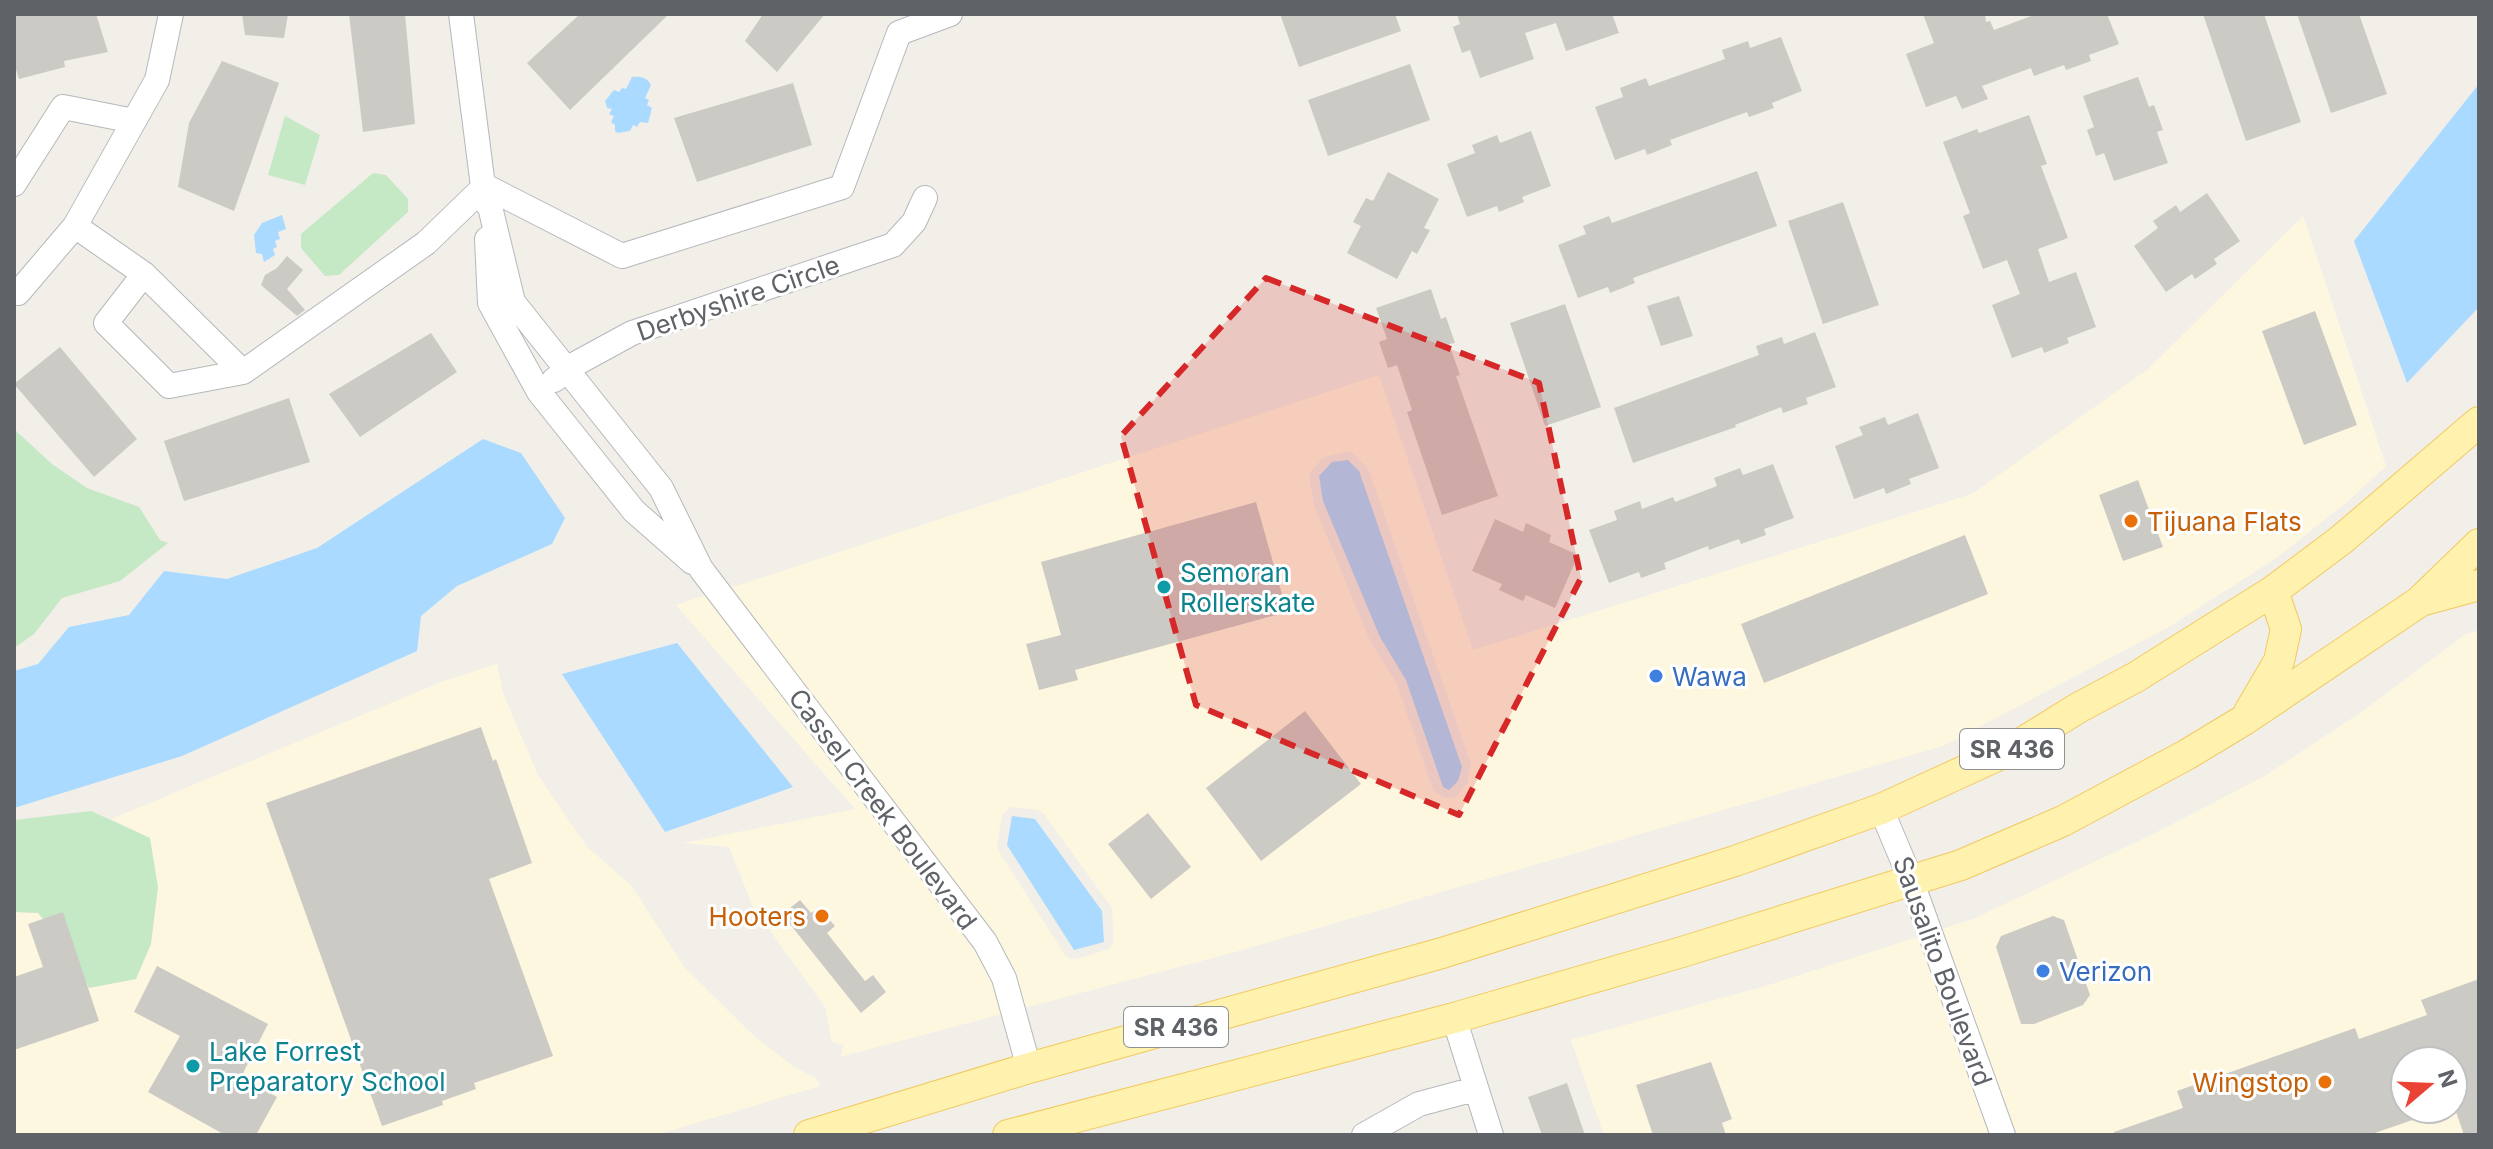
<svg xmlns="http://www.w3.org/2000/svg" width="2493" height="1149" viewBox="0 0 2493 1149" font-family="Inter,sans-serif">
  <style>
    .commercial { fill: #fef7e0; fill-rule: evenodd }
    .green { fill: #c5e8c5 }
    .water { fill: #aadaff }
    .building { fill: #cccac5 }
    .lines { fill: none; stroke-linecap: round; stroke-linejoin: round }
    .minor-casing { stroke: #b5b8bc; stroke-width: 26 }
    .major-casing { stroke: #f2c960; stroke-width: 32 }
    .minor { stroke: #fff; stroke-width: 24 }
    .major { stroke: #fff2af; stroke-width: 30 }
    .marked { fill: #d62828; fill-opacity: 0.2; stroke: #d62828; stroke-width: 6; stroke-dasharray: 16 10; stroke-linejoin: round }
    .food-dot { fill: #e8710a; stroke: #fff; stroke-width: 3 }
    .culture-dot { fill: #0f9aa8; stroke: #fff; stroke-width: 3 }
    .shop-dot { fill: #3f7fe0; stroke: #fff; stroke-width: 3 }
    .labels { text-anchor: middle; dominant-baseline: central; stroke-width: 6; stroke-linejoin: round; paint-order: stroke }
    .shield { fill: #fff; stroke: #8f9295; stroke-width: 2 }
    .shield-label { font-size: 24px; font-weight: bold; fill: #5f6368 }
    .street-label { font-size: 26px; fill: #5f6368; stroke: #fff }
    .food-label { font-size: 26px; fill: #c56008; stroke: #fff; text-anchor: end }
    .culture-label { font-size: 26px; fill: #0d838f; stroke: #fff; text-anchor: start }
    .shop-label { font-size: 26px; fill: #366cbe; stroke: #fff; text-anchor: start }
  </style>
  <rect width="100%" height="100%" fill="#f1efe8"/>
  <path class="commercial" d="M2303 216 2386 466 2347 502 2278 557 2167 628 1943 746 1239 951 1024 1008 730 588 1379 375 1473 650 1972 494 2147 370ZM1350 451 1368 468 1471 764 1467 784 1454 798H1444L1433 790 1397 684 1370 641 1314 505 1309 475 1312 470 1324 457ZM1011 807 1038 810 1044 814 1112 908 1114 941 1109 949 1076 959H1070L1065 955 998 850 997 844 1002 815Z
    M706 595 975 948 993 982 1002 1014 840 1057 844 1045 832 1042 825 1007 753 907 729 847 683 843 855 809 676 605Z
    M2479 630V1135H1604L1571 1040 1769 985 1973 919 2151 835 2263 777 2363 711 2466 634ZM2405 1061H2453V1109H2405Z
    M497 664 503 693 538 775 587 847 631 885 685 968 753 1035 793 1066 817 1079 820 1086 656 1135H14V912L38 913 69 950 150 838 111 819 444 681Z"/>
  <path class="green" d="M285 116 320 135 305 185 268 175Z
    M373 173 386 175 408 199V212L339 275 325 276 301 248V234Z
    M14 429 52 464 87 488 139 507 160 540 168 543 120 581 62 598 34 634 14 648Z
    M91 811 150 838 158 887 151 944 136 979 89 988 69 950 38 913 14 912V820Z"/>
  <path class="water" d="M632 77C640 76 647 77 651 85L645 98 649 100 647 105 652 108 648 123 640 122 637 127 633 125 630 131 618 133 615 131V125L611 122 614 116 609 114 612 109 607 108 605 101 614 90 619 92 622 88 626 89Z
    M2479 84V307L2407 383 2354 241Z
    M282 215 286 229 278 232 280 239 275 241 277 247 273 249 275 255 264 262 262 254 256 253 254 235 262 223Z
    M483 439 521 453 565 518 552 544 457 586 421 616 417 651 182 756 14 808V671L38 664 69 627 129 615 164 571 227 579 317 548Z
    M1348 460 1359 471 1462 767 1458 781 1449 790 1443 787 1406 680 1380 637 1323 501 1319 476 1332 462Z
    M677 643 793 787 665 832 562 674Z
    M1012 816 1035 819 1102 911 1104 942 1074 950 1007 845Z"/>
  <path class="building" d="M14 14H96L108 52 64 61 65 67 19 79 14 63Z
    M242 14H288L284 38 245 35Z
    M349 14H405L415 124 363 132Z
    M580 14H669L570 110 527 63Z
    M763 14H825L777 72 745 41Z
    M1280 14H1395L1401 31 1299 67Z
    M1457 14H1612L1619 33 1566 51 1556 23 1525 33 1534 59 1480 78 1470 50 1462 53 1453 27 1460 24Z
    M1923 14H1985L1986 22 1990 21 1994 30 2037 14H2107L2119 44 2089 55 2091 61 2066 70 2064 65 2034 76 2031 68 1982 86 1988 99 1962 109 1956 96 1926 107 1906 54 1934 43Z
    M2203 14H2264L2301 122 2246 141Z
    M2297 14H2359L2387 94 2331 113Z
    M1781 37 1802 91 1772 103 1774 108 1749 117 1747 112 1670 140 1672 145 1647 155 1645 149 1615 160 1595 107 1623 97 1620 88 1646 78 1649 86 1725 59 1722 50 1748 41 1750 48Z
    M222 61 279 83 234 211 178 187 189 123Z
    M1410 64 1430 120 1328 156 1308 100Z
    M2138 77 2149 107 2154 105 2163 130 2157 132 2168 163 2114 181 2104 153 2096 156 2087 130 2094 127 2083 96Z
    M793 83 812 145 697 182 674 118Z
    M2029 115 2047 164 2041 166 2068 238 2038 249 2049 282 2076 272 2096 327 2067 338 2069 343 2044 353 2042 347 2012 358 1992 305 2020 294 2007 260 1983 269 1963 216 1970 213 1943 142 1977 129 1979 133Z
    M1531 131 1551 186 1522 197 1524 202 1499 212 1497 206 1467 217 1447 164 1475 153 1472 145 1497 135 1500 143Z
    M1757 171 1777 226 1633 278 1635 283 1610 293 1608 287 1578 298 1558 245 1586 234 1583 226 1609 216 1612 223Z
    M1388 172 1439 199 1424 228 1430 230 1417 254 1412 251 1397 279 1347 253 1361 226 1353 222 1366 198 1373 201Z
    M2207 193 2240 241 2214 259 2217 264 2195 279 2192 274 2166 292 2134 246 2158 228 2153 221 2176 205 2180 212Z
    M1843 202 1879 305 1823 324 1788 221Z
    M287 256 303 270 287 289 305 310 297 316 261 285 265 275 277 268Z
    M1431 289 1441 319 1446 317 1455 343 1449 344 1460 375 1456 376 1498 496 1442 515 1407 412 1412 410 1397 365 1388 368 1379 342 1387 339 1376 308Z
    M1679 296 1693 336 1661 346 1647 306Z
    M1565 304 1601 407 1545 426 1510 323Z
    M2315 311 2357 425 2304 445 2262 331Z
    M1815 332 1836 387 1806 398 1808 404 1783 413 1781 407 1735 425 1736 427 1633 463 1614 408 1759 355 1756 346 1782 337 1784 344Z
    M431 333 457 372 360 437 329 394Z
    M60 347 137 439 94 477 14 384Z
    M289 398 310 462 184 501 164 441Z
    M1918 413 1939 468 1909 479 1911 484 1886 494 1884 488 1854 499 1835 446 1863 435 1859 427 1885 417 1888 425Z
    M1773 464 1794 518 1764 529 1766 535 1741 544 1739 539 1709 550 1708 546 1664 563 1666 569 1641 578 1639 572 1609 583 1589 530 1617 520 1614 511 1640 501 1642 509 1673 497 1675 502 1717 486 1714 478 1740 468 1743 475Z
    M2138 480 2163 547 2123 561 2099 495Z
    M1256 502 1287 612 1075 670 1078 680 1039 690 1026 644 1061 635 1041 562Z
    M1495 519 1523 532 1526 523 1551 535 1549 542 1578 555 1555 608 1526 595 1523 601 1499 590 1502 584 1472 571Z
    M1965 535 1988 594 1764 683 1741 624Z
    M1305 711 1361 784 1261 861 1206 788Z
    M481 727 493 761 496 759 532 863 489 879 553 1056 474 1083 476 1089 442 1101 443 1105 382 1126 266 803Z
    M1148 813 1191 867 1151 899 1108 844Z
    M800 900 811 913 819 907 835 926 827 933 865 981 873 975 886 992 861 1013 789 923 791 920 785 912Z
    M63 912 99 1021 14 1050V977L43 967 28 924Z
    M2053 916 2064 920 2090 995 2083 1005 2034 1024H2021L1996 947 2001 936Z
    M157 966 268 1024 241 1077 277 1097 256 1135H225L148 1092 180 1036 134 1012Z
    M2479 979V1135H2464L2453 1103V1061H2405V1109H2436V1112L2369 1135H2114V1132L2183 1108 2177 1091 2355 1028 2359 1039 2427 1015 2421 1000Z
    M1711 1062 1732 1119 1722 1123 1726 1135H1653L1636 1085Z
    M1567 1083 1585 1135H1542L1528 1097Z"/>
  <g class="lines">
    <g class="minor-casing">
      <path id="minor" d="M461 14 485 202
        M14 184 63 107 134 121
        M485 186 513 302 661 488 701 569 985 942 1004 978 1029 1068
        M485 186 622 256 842 187 899 33 950 14
        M75 226 144 274 243 372 426 243 485 186
        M487 239 490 303 539 392 634 511 692 562
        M144 274 106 323 169 386 243 372
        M14 293H18L75 226 157 80 171 14
        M554 380 577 363 632 333 893 245 914 222 925 198
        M1881 809 1911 880 2003 1135
        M1454 1018 1491 1135
        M1364 1135 1419 1104 1475 1089"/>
    </g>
    <g class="major-casing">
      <path id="major" d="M2424 600 2479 585
        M2249 712 2279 661 2286 629 2273 591
        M809 1135 1029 1068 1442 953 1735 861 1881 809 2012 749 2078 708 2136 677 2273 591 2341 540 2479 422
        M1008 1135 1454 1018 1682 952 1961 865 2063 821 2186 755 2244 720 2419 602 2479 544"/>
    </g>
    <use href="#minor" class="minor"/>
    <use href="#major" class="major"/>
  </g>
  <path class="marked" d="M1266 278 1539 383 1581 578 1459 815 1196 705 1121 436Z"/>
  <g class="food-dot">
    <circle cx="2131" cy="521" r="8"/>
    <circle cx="822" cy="916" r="8"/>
    <circle cx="2325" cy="1082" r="8"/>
  </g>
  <g class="culture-dot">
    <circle cx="1164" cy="587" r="8"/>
    <circle cx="193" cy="1066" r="8"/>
  </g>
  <g class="shop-dot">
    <circle cx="1656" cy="676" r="8"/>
    <circle cx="2043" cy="971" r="8"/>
  </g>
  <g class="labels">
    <g class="shield">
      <rect x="1960" y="729" width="104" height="40" rx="6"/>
      <rect x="1124" y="1007" width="104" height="40" rx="6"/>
    </g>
    <g class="shield-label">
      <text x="2012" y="749">SR 436</text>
      <text x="1176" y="1027">SR 436</text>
    </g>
    <g class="street-label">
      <text transform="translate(738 298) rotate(-19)">Derbyshire Circle</text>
      <text transform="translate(883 809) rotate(53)">Cassel Creek Boulevard</text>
      <text transform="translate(1943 971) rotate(70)">Sausalito Boulevard</text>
    </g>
    <g class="food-label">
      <text x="2147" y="521" text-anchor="start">Tijuana Flats</text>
      <text x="806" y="916">Hooters</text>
      <text x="2309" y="1082">Wingstop</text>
    </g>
    <g class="culture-label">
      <text x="1180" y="572">Semoran<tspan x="1180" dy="30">Rollerskate</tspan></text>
      <text x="209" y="1051">Lake Forrest<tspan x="209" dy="30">Preparatory School</tspan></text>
    </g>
    <g class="shop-label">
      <text x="1672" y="676">Wawa</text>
      <text x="2059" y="971">Verizon</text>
    </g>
  </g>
  <rect width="2493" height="1149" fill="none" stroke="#5f6368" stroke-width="32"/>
  <g transform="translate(2429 1085) rotate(71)"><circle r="38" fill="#ffffff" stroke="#bfc1c3" stroke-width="2"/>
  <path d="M0-6L14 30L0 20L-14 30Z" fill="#ea4335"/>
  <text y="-12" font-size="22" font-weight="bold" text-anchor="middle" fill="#5f6368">N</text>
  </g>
</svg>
